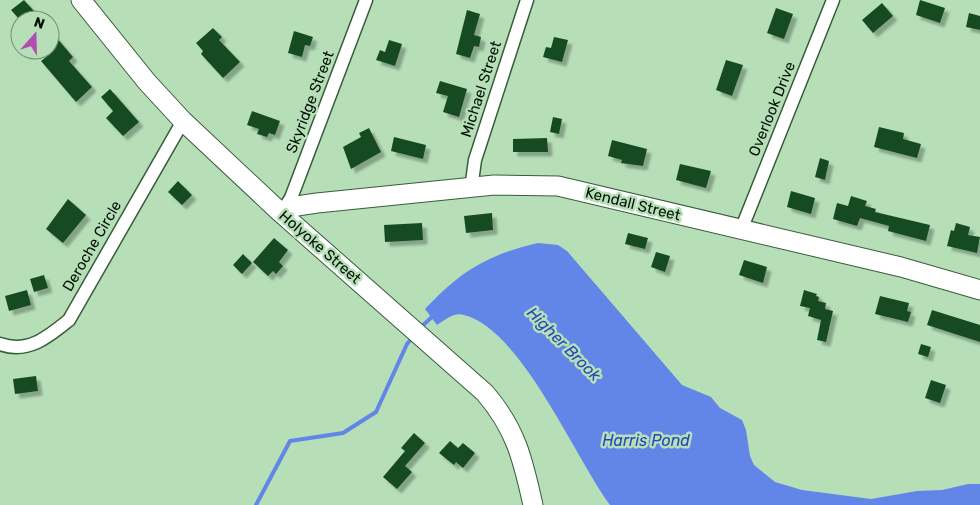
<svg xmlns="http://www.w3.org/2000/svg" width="980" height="505" viewBox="0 0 980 505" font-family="Rubik,sans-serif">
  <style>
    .water { fill: #6186e8 }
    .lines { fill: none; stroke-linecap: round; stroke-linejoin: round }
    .stream { stroke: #6186e8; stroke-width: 4 }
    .building { fill: #174c20; filter: url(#shadow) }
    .street-casing { stroke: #385c3b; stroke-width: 15 }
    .secondary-casing { stroke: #385c3b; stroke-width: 21 }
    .street { stroke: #fff; stroke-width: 12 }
    .secondary { stroke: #fff; stroke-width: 19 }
    .labels { text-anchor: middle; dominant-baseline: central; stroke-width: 5; stroke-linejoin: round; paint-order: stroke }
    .street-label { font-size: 15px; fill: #041105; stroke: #b6dfb8 }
    .water-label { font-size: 16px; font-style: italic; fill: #2647b8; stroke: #b6dfb8 }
  </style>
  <defs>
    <filter id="shadow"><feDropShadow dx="4.5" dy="4.5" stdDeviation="1" flood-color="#0004"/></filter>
  </defs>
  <rect width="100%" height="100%" fill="#b6dfb8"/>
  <path class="water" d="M538 243 558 245 567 251 682 385 711 397 720 408 742 420 746 430 750 456 754 465 775 482 802 490 871 499 917 491 942 490 968 484H980V505H610C575 458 521 329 464 315 454 312 445 320 437 325L425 309C461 271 487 255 538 243Z"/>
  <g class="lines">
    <path class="stream" d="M420 328 433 316
      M256 505 290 441 343 433 376 412 407 344 413 337"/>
  </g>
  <path class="building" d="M24 0 42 20H20L11 10Z
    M920 0 945 8 940 23 916 15Z
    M882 3 893 16 873 33 862 20Z
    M776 8 793 14 784 39 767 33Z
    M467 10 480 14 474 35 481 37 479 47 474 46 470 58 456 54Z
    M969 13 980 16V30L966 27Z
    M213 28 222 37 219 40 240 62 223 78 201 54 203 51 196 43Z
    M50 30 73 57 69 61 92 87 76 102 41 61 50 54Z
    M294 31 313 37 310 46 305 45 302 57 288 53Z
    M554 37 568 40 562 62 543 57 546 47 551 48Z
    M389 40 402 44 395 66 376 60 380 50 385 52Z
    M726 60 743 65 732 96 716 90Z
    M440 81 467 89 459 117 443 112 448 96 436 93Z
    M110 89 139 122 123 136 106 118 113 111 101 97Z
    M252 111 280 121 275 135 269 133 267 137 257 134 259 129 247 125Z
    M553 117 562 119 559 134 550 132Z
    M879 127 904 133 903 139 921 144 917 158 874 147Z
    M369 128 381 152 351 169 343 147 361 137 359 133Z
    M394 137 426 145 423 159 391 151Z
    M547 138 548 152H513V139Z
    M612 140 647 149 643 166 621 163 622 160 608 156Z
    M820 158 829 161 825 180 815 177Z
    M680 164 711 171 706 188 676 180Z
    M178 181 192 195 182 205 168 192Z
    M791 191 815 198 811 214 787 207Z
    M851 196 867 201 865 206 876 209 875 212 930 225 926 241 888 231 889 226 860 218 857 226 833 219 837 203 848 206Z
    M68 199 86 215 63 243 46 229Z
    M492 213 493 230 466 233 464 216Z
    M422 223 423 240 385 242 384 225Z
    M956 223 970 227 968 235 980 237 977 253 947 246 951 230 954 231Z
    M628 233 648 238 645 249 625 244Z
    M274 238 288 250 279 262 283 266 276 274 273 271 268 276 253 262Z
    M656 252 670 256 665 272 651 267Z
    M243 254 252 263 242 274 233 265Z
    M744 260 767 267 763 283 739 275Z
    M44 275 48 288 34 292 30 279Z
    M27 290 31 305 9 311 5 296Z
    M804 290 817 294 816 296 819 297 818 301 826 303 825 309 833 311 826 342 817 340 821 320 808 316 810 308 800 306Z
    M880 296 909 303 907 311 911 312 908 322 875 314Z
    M932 310 980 325V342L927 325Z
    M921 344 931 347 928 357 918 354Z
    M36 376 38 391 15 394 13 379Z
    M931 380 946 385 940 403 925 398Z
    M414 433 425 443 405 466 412 472 397 489 383 477 405 451 401 448Z
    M450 441 458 448 463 443 475 453 463 468 456 462 454 465 439 453Z"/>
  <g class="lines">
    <g class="street-casing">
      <path id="street" d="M471 189 475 160 527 0
        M281 213 291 198 366 0
        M741 230 833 0
        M0 344C28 354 48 337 69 320L183 121"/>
    </g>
    <g class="secondary-casing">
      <path id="secondary" d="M81 0 147 82 183 121 281 213 485 393C516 429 523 460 533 505
        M281 213 297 206 317 203 494 185 558 186 901 267 980 290"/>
    </g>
    <use href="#street" class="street"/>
    <use href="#secondary" class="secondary"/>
  </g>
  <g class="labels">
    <g class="street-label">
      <text transform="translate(481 89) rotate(-72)">Michael Street</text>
      <text transform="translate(310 102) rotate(-69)">Skyridge Street</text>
      <text transform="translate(772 109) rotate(-68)">Overlook Drive</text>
      <text transform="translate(633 204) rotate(14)">Kendall Street</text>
      <text transform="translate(92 246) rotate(-60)">Deroche Circle</text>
      <text transform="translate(320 247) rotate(41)">Holyoke Street</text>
    </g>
    <g class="water-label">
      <text transform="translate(564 344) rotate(45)">Higher Brook</text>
      <text x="646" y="440">Harris Pond</text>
    </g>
  </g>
  <g transform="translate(35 35) rotate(20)"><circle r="24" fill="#b6dfb8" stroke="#6f8d70"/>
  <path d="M0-4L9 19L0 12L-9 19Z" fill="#b14db4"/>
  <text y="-8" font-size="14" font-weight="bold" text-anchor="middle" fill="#041105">N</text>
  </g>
</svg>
